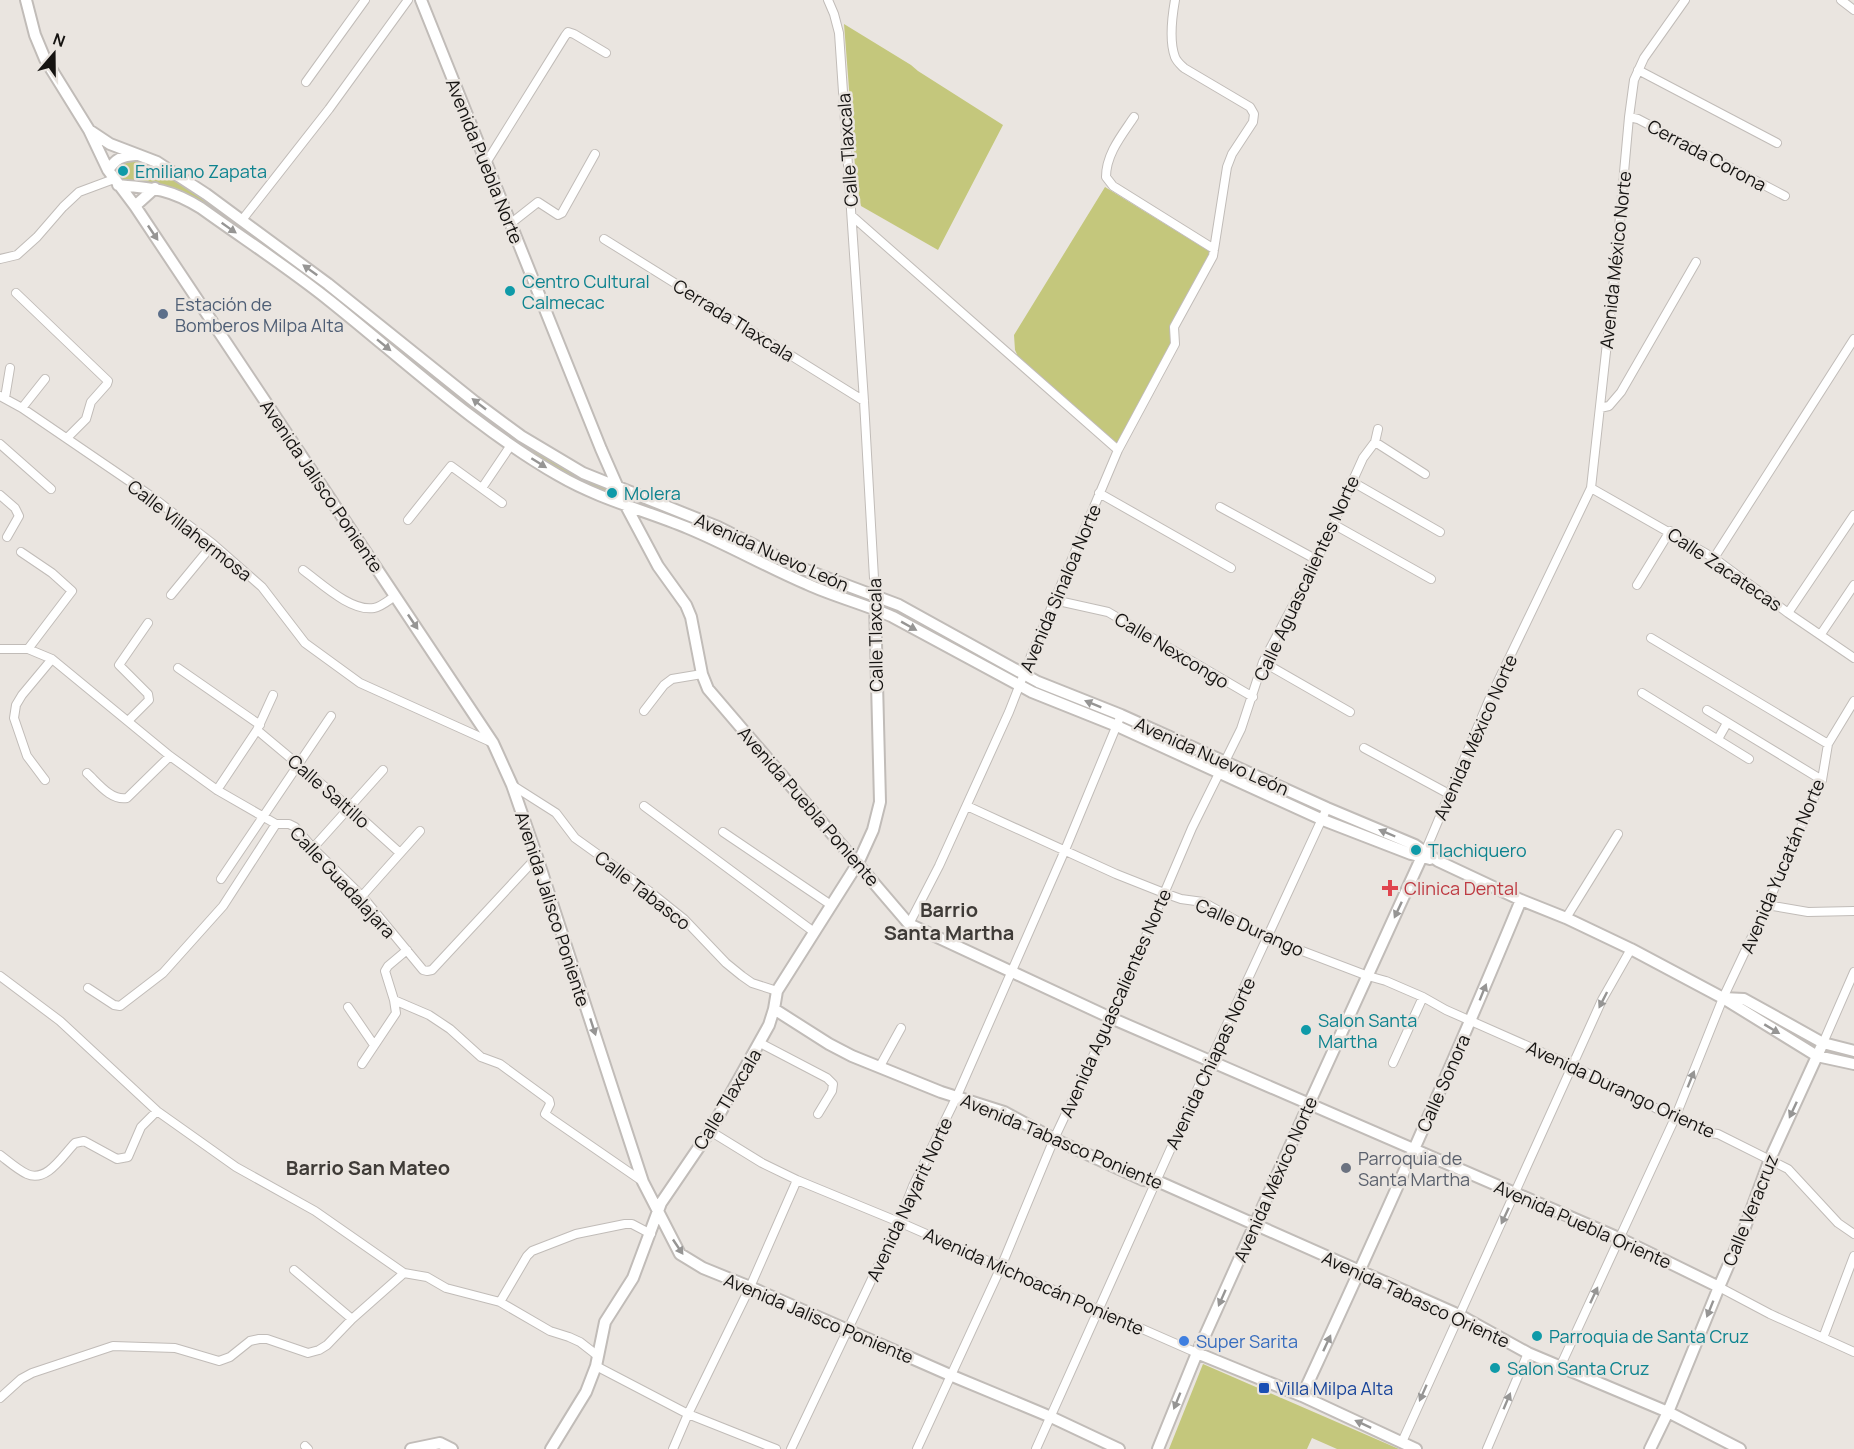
<svg xmlns="http://www.w3.org/2000/svg" width="1854" height="1449" viewBox="0 0 1854 1449" font-family="Manrope,sans-serif">
  <style>
    .green { fill: #c4c77c }
    .lines { fill: none; stroke-linecap: round; stroke-linejoin: round }
    .street-casing { stroke: #c1bcb8; stroke-width: 10 }
    .secondary-casing { stroke: #c1bcb8; stroke-width: 14 }
    .street { stroke: #fff; stroke-width: 8 }
    .secondary { stroke: #fff; stroke-width: 10 }
    .oneway { fill: #969594 }
    .culture-dot { fill: #0f9aa8; stroke: #eae5e0; stroke-width: 2 }
    .service-dot { fill: #5c6f8a; stroke: #eae5e0; stroke-width: 2 }
    .health-dot { fill: #e0444e; stroke: #eae5e0; stroke-width: 2 }
    .worship-dot { fill: #6b7280; stroke: #eae5e0; stroke-width: 2 }
    .shop-dot { fill: #3f7fe0; stroke: #eae5e0; stroke-width: 2 }
    .transit-dot { fill: #1a4fb4; stroke: #eae5e0; stroke-width: 2 }
    .labels { text-anchor: middle; dominant-baseline: central; stroke-width: 5; stroke-linejoin: round; paint-order: stroke }
    .street-label { font-size: 18px; fill: #151311; stroke: #eae5e0 }
    .culture-label { font-size: 18px; fill: #0d838f; stroke: #eae5e0; text-anchor: start }
    .service-label { font-size: 18px; fill: #4e5e75; stroke: #eae5e0; text-anchor: start }
    .health-label { font-size: 18px; fill: #be3a42; stroke: #eae5e0; text-anchor: start }
    .worship-label { font-size: 18px; fill: #5b616d; stroke: #eae5e0; text-anchor: start }
    .shop-label { font-size: 18px; fill: #366cbe; stroke: #eae5e0; text-anchor: start }
    .transit-label { font-size: 18px; fill: #164399; stroke: #eae5e0; text-anchor: start }
    .neighbourhood-label { font-size: 20px; font-weight: bold; fill: #3f3b37; stroke: #eae5e0 }
  </style>
  <rect width="100%" height="100%" fill="#eae5e0"/>
  <path class="green" d="M844 24 911 65 918 71 1003 125 938 250 861 206 856 179Z
    M129 161C147 161 160 171 174 181L179 180 389 334 514 433 618 488 623 501 539 462 173 188 151 183 123 184 113 170 121 162Z
    M1105 187 1212 253 1172 326V345L1117 443 1100 432 1020 361 1015 350 1014 335Z
    M624 494 665 509 873 598 872 605 813 584 627 502Z
    M877 600 896 607 1020 676 1017 682 877 607Z
    M1203 1364 1399 1449H1337L1312 1438 1307 1449H1169Z"/>
  <g class="lines">
    <g class="street-casing">
      <path id="street" d="M828 0 834 14 839 33 864 401 875 596
        M1841 0 1854 10
        M1638 70 1777 143
        M306 82 365 0
        M1134 117C1122 135 1106 154 1106 177L1113 186 1214 249
        M1629 117 1638 119 1785 196
        M486 163 565 36 568 32 574 34 606 53
        M852 216 1118 450
        M242 220 329 109 408 0
        M510 224 538 202 558 215 562 213 595 154
        M604 239 864 401
        M0 259 17 255 37 237 63 207 79 192 114 179
        M16 293 108 381 107 384 91 402 86 419 67 438
        M0 396 22 408 151 496 213 544 262 587 305 643 360 683 491 742
        M5 398 10 368
        M22 408 45 379
        M1600 408 1609 406 1621 392 1696 262
        M1375 442 1425 474
        M0 444 51 489
        M1351 481 1440 532
        M482 488 511 445
        M1591 488 1714 558 1788 613 1854 658
        M1099 493 1231 568
        M0 495 15 508 19 516 7 537
        M1220 507 1317 560
        M408 520 451 466 502 503
        M1333 524 1431 579
        M21 552 52 573 72 591 28 649
        M1714 558 1854 339
        M303 570C321 583 351 612 374 608 381 607 389 600 395 596
        M1637 585 1670 531
        M171 595 213 544
        M1054 600 1108 612 1253 697
        M1788 613 1854 515
        M1821 634 1854 585
        M1651 638 1828 744
        M0 649H28L52 659 170 756 217 790 276 824H289L295 827 313 848 362 896 423 970 427 971 432 970 537 857
        M1263 662 1350 712
        M178 668 260 725
        M1642 693 1749 759
        M1707 710 1822 780
        M644 711 664 685 672 679 702 674
        M128 721 149 700 148 694 119 665 148 623
        M257 730 349 807 400 853
        M1718 739 1727 723
        M1364 748 1449 794
        M87 773C98 783 111 801 127 798L170 756
        M45 780 27 756 14 718 16 705 22 695 52 659
        M512 785 556 813 575 838 649 891 684 919 726 963 742 976 752 983 777 991
        M217 790 257 730 273 695
        M644 806 814 932
        M967 806 1116 874 1164 893 1181 899 1203 902 1268 938 1368 976 1386 981 1423 997 1446 1010 1573 1066 1675 1118 1708 1133 1718 1134 1788 1169 1838 1223 1854 1234
        M723 832 831 905
        M313 848 383 770
        M1425 852 1489 700 1591 488 1616 261 1629 117 1634 80 1644 58 1685 0
        M221 879 331 716
        M362 896 420 831
        M1767 905 1808 912 1854 911
        M1566 918 1618 834
        M909 924 939 866 1009 712 1031 656 1118 450 1175 344 1174 327 1213 256 1227 167 1232 154 1253 122 1254 114 1250 107 1184 68C1181 65 1177 62 1175 57 1169 41 1172 17 1175 0
        M407 950 388 966 385 971 394 1000 429 1015 450 1029 481 1057 500 1064 545 1097 549 1100 550 1104 545 1114 552 1119 642 1181
        M0 976 60 1021 157 1111 236 1167 315 1211 404 1273 427 1277 446 1288 500 1302 550 1331 569 1337 580 1342 598 1356
        M88 988 114 1005 120 1006 163 973 223 906 276 824
        M348 1007 374 1045
        M760 1043 827 1078 833 1084 832 1091 818 1114
        M1823 1043 1854 972
        M1393 1063 1423 997
        M362 1064 396 1013 394 1000
        M880 1066 901 1028
        M710 1131 762 1163 797 1180 899 1222 1197 1353
        M0 1155C8 1161 18 1170 27 1174 47 1183 63 1155 75 1143L84 1141 117 1159 128 1157 141 1127 157 1111
        M294 1270 352 1319
        M1719 1287 1770 1314 1854 1352
        M500 1302 527 1256 532 1251 576 1234 625 1224H632L651 1234
        M1823 1338 1854 1256
        M596 1366 688 1414 776 1449
        M1560 1367 1675 1118 1723 998 1767 905 1816 793 1822 780 1828 744 1854 701
        M0 1398 21 1379 32 1373 113 1346 175 1348 219 1361 230 1357 250 1341 259 1339H267L308 1353 319 1350 327 1345 352 1319 404 1273
        M1402 1442 1602 1000 1631 949
        M305 1446 308 1449
        M673 1449 688 1414 750 1287 797 1180
        M791 1449 899 1222 913 1186 957 1096 1065 850 1121 715
        M917 1449 1001 1267 1054 1139 1111 1018 1192 828 1241 729 1263 662 1317 560 1363 458 1375 442 1378 429
        M1036 1449 1210 1061 1327 808
        M1487 1449 1528 1353"/>
    </g>
    <g class="secondary-casing">
      <path id="secondary" d="M26 0 35 35 45 59 89 130 108 170 135 206 493 743 512 785 537 857 643 1182 680 1254 703 1268 750 1287 950 1375 1051 1417 1119 1449
        M421 0 601 449 626 506 658 566 686 605 691 617 702 674 708 689 909 924 1111 1018 1621 1239 1719 1287
        M89 130 110 144 157 162 206 194 328 284 475 402 521 436 583 473 718 527 798 567 899 605 1038 682 1121 715 1327 808 1415 845 1438 861 1521 900 1566 918 1631 949 1723 998 1817 1056 1854 1064
        M108 170C116 159 121 156 135 155
        M118 185C154 188 170 189 201 208 244 239 289 268 330 301 404 360 475 427 558 475 599 499 644 510 688 528 729 545 767 567 807 584 835 597 865 604 893 617L1032 692 1117 726 1323 820 1411 854 1430 859
        M135 206 155 188
        M1723 998 1744 999 1823 1043 1854 1051
        M774 1009 829 1044 852 1056 941 1092 1004 1112 1054 1139 1143 1180 1157 1181 1459 1315 1528 1353 1668 1412 1740 1449
        M1197 1353 1302 1396 1416 1449
        M1302 1396C1378 1232 1452 1067 1521 900
        M411 1449 440 1443 452 1449
        M551 1449 586 1392 596 1366 605 1322 633 1278 661 1203 710 1131 769 1025 774 1009 777 991 858 863 873 830 880 802 875 603
        M1158 1449 1197 1353 1309 1104 1424 852
        M1650 1449 1668 1412 1719 1287 1745 1227 1770 1159 1823 1043"/>
    </g>
    <use href="#street" class="street"/>
    <use href="#secondary" class="secondary"/>
  </g>
  <defs><path id="oneway-solid" d="M-6-.8H1V-3.2L6.5 0L1 3.2V.8H-6Z" transform="scale(1.5)"/></defs>
  <g class="oneway">
    <use href="#oneway-solid" transform="translate(229 228) rotate(35)"/>
    <use href="#oneway-solid" transform="translate(153 233) rotate(56)"/>
    <use href="#oneway-solid" transform="translate(310 270) rotate(-144)"/>
    <use href="#oneway-solid" transform="translate(384 345) rotate(39)"/>
    <use href="#oneway-solid" transform="translate(479 404) rotate(-142)"/>
    <use href="#oneway-solid" transform="translate(539 463) rotate(32)"/>
    <use href="#oneway-solid" transform="translate(413 622) rotate(56)"/>
    <use href="#oneway-solid" transform="translate(909 626) rotate(29)"/>
    <use href="#oneway-solid" transform="translate(1093 704) rotate(-158)"/>
    <use href="#oneway-solid" transform="translate(1387 833) rotate(-157)"/>
    <use href="#oneway-solid" transform="translate(1398 910) rotate(115)"/>
    <use href="#oneway-solid" transform="translate(1483 992) rotate(-68)"/>
    <use href="#oneway-solid" transform="translate(1603 1000) rotate(117)"/>
    <use href="#oneway-solid" transform="translate(593 1027) rotate(72)"/>
    <use href="#oneway-solid" transform="translate(1772 1029) rotate(31)"/>
    <use href="#oneway-solid" transform="translate(1691 1079) rotate(-68)"/>
    <use href="#oneway-solid" transform="translate(1793 1110) rotate(115)"/>
    <use href="#oneway-solid" transform="translate(1505 1216) rotate(115)"/>
    <use href="#oneway-solid" transform="translate(678 1247) rotate(56)"/>
    <use href="#oneway-solid" transform="translate(1594 1295) rotate(-65)"/>
    <use href="#oneway-solid" transform="translate(1222 1298) rotate(114)"/>
    <use href="#oneway-solid" transform="translate(1710 1309) rotate(112)"/>
    <use href="#oneway-solid" transform="translate(1327 1343) rotate(-65)"/>
    <use href="#oneway-solid" transform="translate(1423 1393) rotate(114)"/>
    <use href="#oneway-solid" transform="translate(1177 1401) rotate(112)"/>
    <use href="#oneway-solid" transform="translate(1507 1401) rotate(-67)"/>
    <use href="#oneway-solid" transform="translate(1363 1424) rotate(-155)"/>
  </g>
  <g class="culture-dot">
    <circle cx="123" cy="171" r="6"/>
    <circle cx="510" cy="291" r="6"/>
    <circle cx="612" cy="493" r="6"/>
    <circle cx="1416" cy="850" r="6"/>
    <circle cx="1306" cy="1030" r="6"/>
    <circle cx="1537" cy="1336" r="6"/>
    <circle cx="1495" cy="1368" r="6"/>
  </g>
  <circle class="service-dot" cx="163" cy="314" r="6"/>
  <path class="health-dot" d="M1387 879h6v6h6v6h-6v6h-6v-6h-6v-6h6z"/>
  <circle class="worship-dot" cx="1346" cy="1168" r="6"/>
  <circle class="shop-dot" cx="1184" cy="1341" r="6"/>
  <rect class="transit-dot" x="1258" y="1382" width="12" height="12" rx="3"/>
  <g class="labels">
    <g class="street-label">
      <text transform="translate(847 150) rotate(-94)">Calle Tlaxcala</text>
      <text transform="translate(1707 155) rotate(28)">Cerrada Corona</text>
      <text transform="translate(485 161) rotate(68)">Avenida Puebla Norte</text>
      <text transform="translate(1615 260) rotate(-84)">Avenida México Norte</text>
      <text transform="translate(734 320) rotate(32)">Cerrada Tlaxcala</text>
      <text transform="translate(322 486) rotate(56)">Avenida Jalisco Poniente</text>
      <text transform="translate(190 530) rotate(38)">Calle Villahermosa</text>
      <text transform="translate(772 552) rotate(24)">Avenida Nuevo León</text>
      <text transform="translate(1725 569) rotate(34)">Calle Zacatecas</text>
      <text transform="translate(1306 578) rotate(-65)">Calle Aguascalientes Norte</text>
      <text transform="translate(1060 588) rotate(-67)">Avenida Sinaloa Norte</text>
      <text transform="translate(875 635) rotate(-91)">Calle Tlaxcala</text>
      <text transform="translate(1172 650) rotate(31)">Calle Nexcongo</text>
      <text transform="translate(1475 737) rotate(-66)">Avenida México Norte</text>
      <text transform="translate(1212 756) rotate(24)">Avenida Nuevo León</text>
      <text transform="translate(329 791) rotate(41)">Calle Saltillo</text>
      <text transform="translate(809 806) rotate(49)">Avenida Puebla Poniente</text>
      <text transform="translate(1782 866) rotate(-67)">Avenida Yucatán Norte</text>
      <text transform="translate(343 882) rotate(47)">Calle Guadalajara</text>
      <text transform="translate(643 890) rotate(38)">Calle Tabasco</text>
      <text transform="translate(553 909) rotate(72)">Avenida Jalisco Poniente</text>
      <text transform="translate(1250 927) rotate(24)">Calle Durango</text>
      <text transform="translate(1115 1003) rotate(-66)">Avenida Aguascalientes Norte</text>
      <text transform="translate(1210 1063) rotate(-65)">Avenida Chiapas Norte</text>
      <text transform="translate(1443 1083) rotate(-66)">Calle Sonora</text>
      <text transform="translate(1621 1089) rotate(25)">Avenida Durango Oriente</text>
      <text transform="translate(727 1099) rotate(-59)">Calle Tlaxcala</text>
      <text transform="translate(1062 1141) rotate(23)">Avenida Tabasco Poniente</text>
      <text transform="translate(1275 1179) rotate(-66)">Avenida México Norte</text>
      <text transform="translate(909 1199) rotate(-65)">Avenida Nayarit Norte</text>
      <text transform="translate(1750 1210) rotate(-68)">Calle Veracruz</text>
      <text transform="translate(1583 1224) rotate(24)">Avenida Puebla Oriente</text>
      <text transform="translate(1034 1281) rotate(24)">Avenida Michoacán Poniente</text>
      <text transform="translate(1416 1299) rotate(25)">Avenida Tabasco Oriente</text>
      <text transform="translate(819 1318) rotate(23)">Avenida Jalisco Poniente</text>
    </g>
    <g class="culture-label">
      <text x="135" y="171">Emiliano Zapata</text>
      <text x="522" y="281">Centro Cultural<tspan x="522" dy="21">Calmecac</tspan></text>
      <text x="624" y="493">Molera</text>
      <text x="1428" y="850">Tlachiquero</text>
      <text x="1318" y="1020">Salon Santa<tspan x="1318" dy="21">Martha</tspan></text>
      <text x="1549" y="1336">Parroquia de Santa Cruz</text>
      <text x="1507" y="1368">Salon Santa Cruz</text>
    </g>
    <g class="service-label">
      <text x="175" y="304">Estación de<tspan x="175" dy="21">Bomberos Milpa Alta</tspan></text>
    </g>
    <g class="health-label">
      <text x="1404" y="888">Clinica Dental</text>
    </g>
    <g class="worship-label">
      <text x="1358" y="1158">Parroquia de<tspan x="1358" dy="21">Santa Martha</tspan></text>
    </g>
    <g class="shop-label">
      <text x="1196" y="1341">Super Sarita</text>
    </g>
    <g class="transit-label">
      <text x="1276" y="1388">Villa Milpa Alta</text>
    </g>
    <g class="neighbourhood-label">
      <text x="949" y="909">Barrio<tspan x="949" dy="23">Santa Martha</tspan></text>
      <text x="368" y="1167">Barrio San Mateo</text>
    </g>
  </g>
  <g transform="translate(54 54) rotate(20)" stroke="#eae5e0" stroke-width="4.5" paint-order="stroke">
  <path d="M0-4.5L10 22L0 15L-10 22Z" fill="#151311"/>
  <text y="-9" font-size="16" font-weight="bold" text-anchor="middle" fill="#151311">N</text>
  </g>
</svg>
